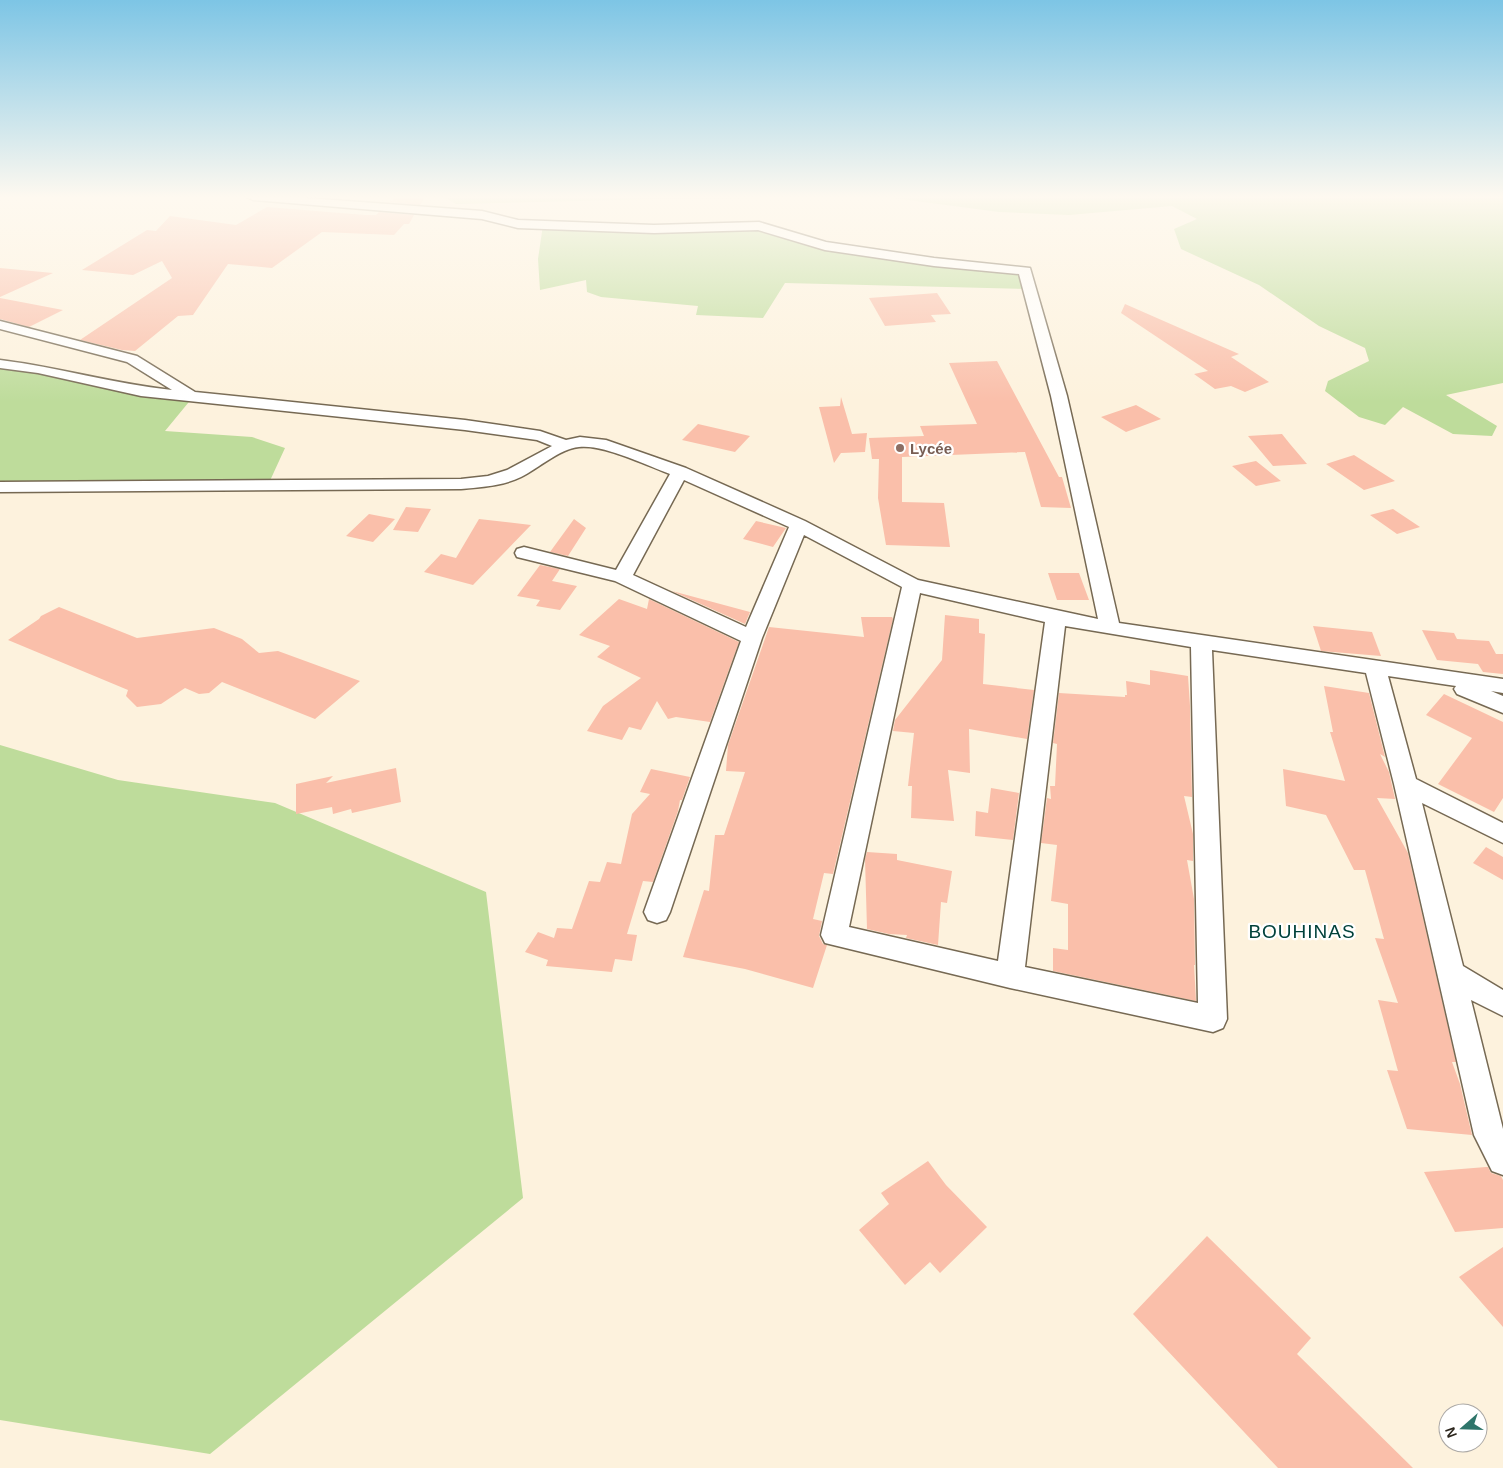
<svg xmlns="http://www.w3.org/2000/svg" width="1503" height="1468" viewBox="0 0 1503 1468" font-family="Helvetica,sans-serif">
  <style>
    .green { fill: #bedc9b }
    .building { fill: #fabfaa }
    .lines { fill: none; stroke-linecap: round; stroke-linejoin: round }
    .minor-casing { stroke: #766953; stroke-width: 3 }
    .minor { fill: #fff; fill-rule: evenodd }
    .education-dot { fill: #8d6e63; stroke: #fff; stroke-width: 2 }
    .labels { text-anchor: middle; dominant-baseline: central; stroke-width: 4.5; stroke-linejoin: round; paint-order: stroke }
    .far-education-label { font-size: 15px; font-weight: bold; fill: #785e54; stroke: #fff; text-anchor: start }
    .neighbourhood-label { font-size: 19px; letter-spacing: 1px; fill: #00413a; stroke: #fff }
  </style>
  <rect width="100%" height="100%" fill="#fdf2dd"/>
  <path class="green" d="M444 197H1503V383L1446 395 1497 426 1492 436 1453 434 1403 407 1385 425 1359 417 1325 391 1328 381 1369 361 1365 348 1319 326 1259 285 1181 249 1174 229 1197 219 1172 206 1069 215 999 212 885 197 657 199 456 204Z
    M543 225 759 226 825 246 1025 271 1030 289 785 283 763 318 696 315 698 306 601 297 587 292 586 280 540 290 538 259Z
    M0 364 193 397 165 431 252 437 285 448 268 485 0 487Z
    M0 745 118 780 275 803 486 892 523 1198 210 1454 0 1420Z"/>
  <path class="building" d="M396 197H425L420 205 390 202Z
    M267 207 365 215H376L379 212 414 215 409 224H404L394 235 322 232 272 268 228 264 193 315 178 316 135 351 122 350 80 340 172 278 162 261 133 275 82 270 147 230 156 231 170 216 236 225Z
    M0 268 53 273 0 297Z
    M937 293 951 314 931 315 936 322 885 326 869 298Z
    M0 298 63 310 29 327 0 319Z
    M1125 304 1239 354 1231 357 1269 382 1245 392 1231 386 1215 389 1194 374 1208 371 1121 313Z
    M997 361 1059 477H1062L1071 508 1041 507 1025 452 902 457V502L944 503 950 547 886 545 878 498 879 459H872L869 438 924 436 920 426 977 424 949 363Z
    M841 397 852 434 867 433 865 452 841 453 834 463 819 407 840 406Z
    M1136 405 1161 419 1126 432 1101 417Z
    M698 424 750 436 735 452 682 440Z
    M1282 434 1290 444 1307 464 1273 466 1248 436Z
    M1354 455 1395 481 1364 490 1326 464Z
    M1256 461 1281 481 1256 486 1232 466Z
    M406 507 431 509 418 532 393 530Z
    M1393 509 1420 527 1397 534 1370 515Z
    M369 514 395 519 373 542 346 536Z
    M479 519 531 525 473 585 424 572 441 554 456 558Z
    M574 519 586 528 568 556 550 552Z
    M756 521 786 528 773 547 743 539Z
    M540 565 560 569 552 581 577 586 560 610 536 606 540 600 517 596Z
    M1048 573H1079L1089 600H1057Z
    M672 591 750 612 745 624Z
    M619 599 647 609 649 599 739 642 710 722 676 717 668 719 657 701 641 730 629 727 622 740 587 731 603 706 641 678 597 657 610 646 579 635Z
    M59 607 137 638 214 628 242 639 259 653 278 651 360 681 315 719 222 682 209 693 199 694 185 688 161 704 137 707 126 696 128 690 8 640 39 619 41 616Z
    M945 615 979 619V633L985 634 983 684 1034 690 1027 739 969 729 970 773 948 770 954 821 911 818 912 786H908L914 733 893 731 895 720 942 660Z
    M861 617H892L893 619 833 874 824 873 813 919 822 921 819 936 823 944 827 945 813 988 745 969 683 957 704 890 709 891 715 835H724L745 772 726 771 728 745 769 627 864 637Z
    M1313 626 1372 632 1381 656 1321 651Z
    M1422 630 1454 633 1457 639 1489 641 1496 654H1503V674L1483 672 1478 664 1437 660Z
    M1150 670 1188 676 1190 706 1192 797 1184 796 1193 834V861L1187 860 1194 899 1195 965H1194L1196 1001 1053 971V948L1068 950V904L1051 901 1057 845 1041 843 1047 798 1051 799 1050 786H1055L1057 744 1053 743 1059 693 1125 697V695H1127L1126 681 1150 685Z
    M1324 686 1369 693 1385 757 1380 754 1389 772 1395 799 1377 798 1408 853 1456 1062H1452L1460 1084 1472 1135 1407 1129 1387 1070 1398 1071 1378 1000 1398 1003 1375 938 1384 939 1365 870H1354L1326 815 1286 806 1283 769 1345 781 1330 732H1333Z
    M1444 694 1503 722V798L1494 812 1438 784 1472 738 1426 715Z
    M396 768 401 802 352 813 351 809 333 814 332 807 296 814V784L333 776 326 783Z
    M651 769 690 777 682 800H680L678 811 653 882 643 881 627 934 637 935 632 961 615 959 612 972 546 966 548 960 525 952 538 932 554 938 557 928 572 929 589 881 600 882 607 862 621 864 632 814 650 794 640 792Z
    M991 788 1019 793 1013 840 975 836 976 811 988 813Z
    M1486 847 1503 857V880L1473 863Z
    M867 852 897 854V860L952 871 947 903 941 902 938 945 906 938 907 935 889 934 867 929 865 859Z
    M928 1161 946 1185 987 1227 940 1273 930 1262 905 1285 859 1230 889 1204 881 1193Z
    M1486 1167H1488L1491 1173 1501 1176 1503 1180V1228L1455 1232 1424 1172Z
    M1207 1236 1311 1338 1297 1354 1413 1468H1278L1133 1314Z
    M1503 1247V1327L1459 1277Z"/>
  <g class="lines">
    <g class="minor-casing">
      <path id="minor" d="M247 197H293L482 211 518 220 654 225 759 222 826 242 934 258 1030 268 1067 396 1119 623 1503 679V693L1491 691 1503 696V713L1457 694 1454 689 1456 686 1388 676 1416 779 1503 823V843L1422 803 1463 966 1503 990V1016L1471 1000 1503 1129V1175L1492 1171 1474 1135 1394 784 1366 673 1212 650 1227 1019 1223 1028 1213 1032 1010 988 825 943 821 935 902 587 804 535 762 638 670 912 666 920 657 923 648 920 644 912 741 641 615 581 517 557 515 553 517 549 524 547 616 570 670 474C646 465 603 444 579 447 559 449 539 468 521 477 503 486 481 487 461 489L0 492V482L461 479 488 476 507 470 552 446 537 440 465 430 141 396 38 373 0 368V360C58 367 114 384 172 390L127 362 0 329V321L137 356 195 392 465 420 540 431 566 440 580 437 606 440 686 468 805 521 918 580 1098 619 1051 396 1019 274 934 266 825 250 758 230 654 233 518 228 482 219 253 200ZM684 480 789 527 746 627 633 575ZM920 593 1045 622 998 961 849 927ZM1065 626 1191 647 1198 1003 1025 967Z"/>
    </g>
    <use href="#minor" class="minor"/>
  </g>
  <linearGradient id="sky" x2="0" y2="1"><stop stop-color="#7dc5e5"/><stop offset="0.49" stop-color="#fef9f0"/><stop offset="1" stop-color="#fef9f0" stop-opacity="0"/></linearGradient>
  <rect width="1503" height="402" fill="url(#sky)"/>
  <circle class="education-dot" cx="900" cy="448" r="5"/>
  <g class="labels">
    <g class="far-education-label">
      <text x="910" y="448">Lycée</text>
    </g>
    <g class="neighbourhood-label">
      <text x="1302" y="931">BOUHINAS</text>
    </g>
  </g>
  <g transform="translate(1463 1428) rotate(250)"><circle r="24" fill="#ffffff" stroke="#aba8a5"/>
  <path d="M0-4L9 19L0 12L-9 19Z" fill="#2e756a"/>
  <text y="-8" font-size="14" font-weight="bold" text-anchor="middle" fill="#2c261d">N</text>
  </g>
</svg>
